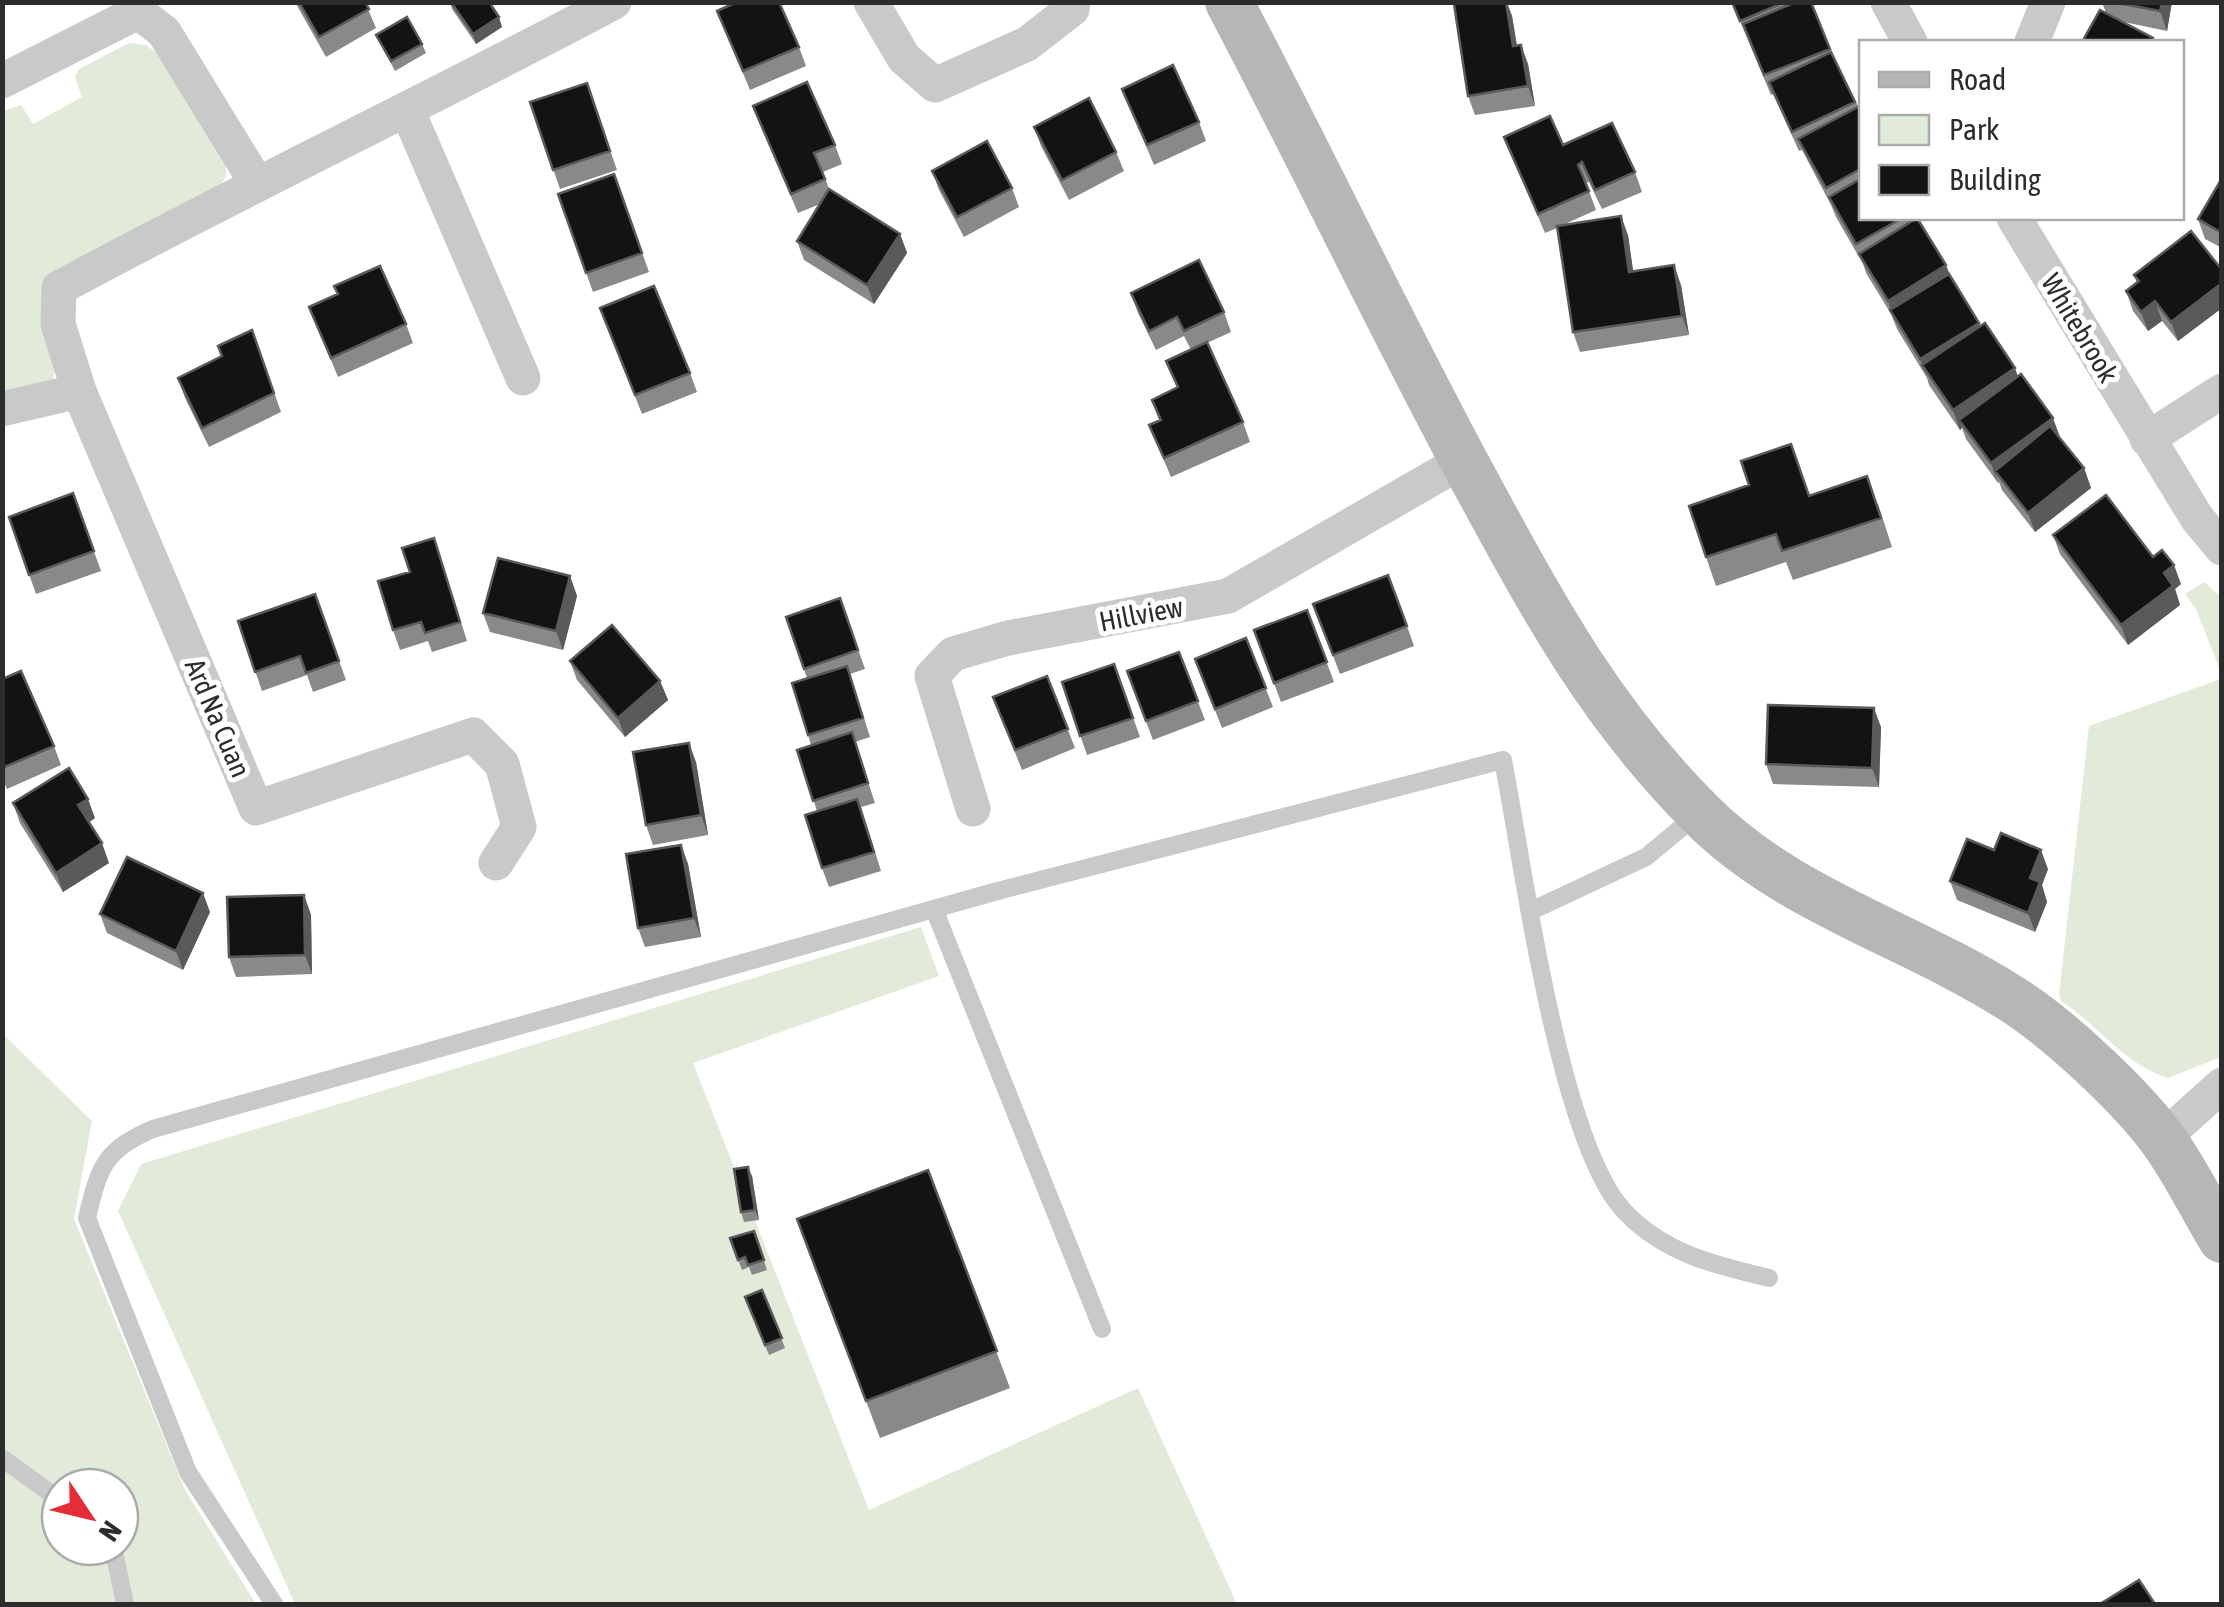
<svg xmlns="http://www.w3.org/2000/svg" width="2224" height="1607" viewBox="0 0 2224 1607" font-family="'Asap Condensed',sans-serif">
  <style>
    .green { fill: #e2ead9; fill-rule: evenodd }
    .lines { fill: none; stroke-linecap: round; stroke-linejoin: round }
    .lane { stroke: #c9c9c9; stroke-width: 18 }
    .street { stroke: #c9c9c9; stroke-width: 35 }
    .secondary { stroke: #b6b6b6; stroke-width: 48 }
    .wall { fill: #898989 }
    .shaded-wall { fill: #5a5a5a }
    .building { fill: #131313; stroke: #5a5a5a; stroke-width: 2.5 }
    .labels { text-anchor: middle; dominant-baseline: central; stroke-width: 10; stroke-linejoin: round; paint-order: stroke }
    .street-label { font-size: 28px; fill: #2c2c2c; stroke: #fff }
  </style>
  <rect width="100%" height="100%" fill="#fff"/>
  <path class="green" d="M129 43 146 45 159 55 226 166V176L219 188 57 269C16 321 73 366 48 384 37 392 15 394 3 398V111L21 105 33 124 82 97 75 77 79 69Z
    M2204 582 2220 596 2221 673 2196 609 2185 594Z
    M2221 679V1057L2168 1078C2124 1065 2099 1025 2061 1001L2059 995 2089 726Z
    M921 927 939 976 693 1063 869 1510 1138 1388 1237 1604H295L118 1211 141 1164Z
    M2 1033 92 1121 74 1219 185 1490 256 1604H3ZM60 1487H120V1547H60Z"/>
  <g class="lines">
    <path class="lane" d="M934 909 1102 1329
      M1533 910 1646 857 1699 813
      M2 1458 60 1500
      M113 1547 125 1604
      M274 1604 188 1472 87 1218C99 1167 104 1150 153 1129L994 892 1503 760C1523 862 1559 1146 1626 1213 1666 1254 1715 1265 1769 1278"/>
    <path class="street" d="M871 2 904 58 935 85 1027 44 1072 9 1073 2
      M1888 2 1910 42
      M2032 42 2048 2
      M2 81 138 12 164 32 256 182
      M408 112 523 378
      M2014 218 2197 518 2222 548
      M79 391 256 808 473 735 502 764 519 827 496 863
      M2 409 79 391 58 324 59 288C242 189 430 100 614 2
      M2147 439 2222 391
      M973 809 932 676 953 654 1008 638 1228 596 1464 460
      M2162 1139 2222 1085"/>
    <path class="secondary" d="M1229 2C1312 159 1388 320 1472 476 1540 601 1597 710 1700 813 1786 900 1905 932 2007 996 2055 1025 2130 1095 2163 1140 2185 1170 2202 1206 2222 1239"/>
  </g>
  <path class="wall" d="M295 2H365L376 28 326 57Z
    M450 2H489L502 27 476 44 452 9Z
    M1466 2H1507L1512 16 1517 45 1528 64 1535 106 1475 115 1468 96Z
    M1732 2H1811L1831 52 1862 114V218H1918L1980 326 2018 376 2059 437 2084 468 2091 488 2035 532 2002 490 1999 482 1998 483 1966 439 1962 428 1960 430 1929 385 1927 378 1897 329 1891 314 1866 273 1863 264 1836 217 1831 205 1802 150 1799 151 1773 94 1771 95Z
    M2102 2H2172L2167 31 2124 22 2106 13Z
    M717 11 799 47 806 66 750 90Z
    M376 35 422 44 426 53 395 71Z
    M587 83 617 170 560 189 530 102Z
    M1122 89 1199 122 1206 141 1154 165Z
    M753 106 835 145 842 164 823 172 829 189 900 234 907 253 874 304 804 260 797 241 820 204 798 213Z
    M1034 127 1116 152 1124 171 1069 200 1041 146Z
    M1504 137 1563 145 1635 172 1642 192 1602 209 1589 182 1586 183 1596 210 1565 224 1628 235 1633 271 1681 285 1689 335 1580 352 1573 332 1557 228 1545 233Z
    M932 171 1012 188 1019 207 964 237 939 190Z
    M614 174 649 272 593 292 558 194Z
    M2222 178V248L2205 239 2198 219Z
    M2222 270V308L2178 341 2162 321 2148 331 2133 311 2126 291 2137 283 2134 275Z
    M334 286 406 324 413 343 338 377 309 307 337 294Z
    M1131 293 1224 312 1231 332 1207 343 1243 422 1250 442 1171 477 1149 425 1159 420 1152 400 1177 388 1166 361 1191 350 1184 336 1156 350 1138 313Z
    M600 308 690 373 697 392 642 414Z
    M252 330 281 412 209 447 185 398 178 378 222 357Z
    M73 493 101 571 36 594 9 517Z
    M1810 496 1878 504 1892 547 1793 580 1786 562 1716 586 1706 557Z
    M2053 535 2153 557 2181 584 2175 589 2180 605 2128 645 2060 554Z
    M441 558 467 641 432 652 428 641 400 650 393 630Z
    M570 576 577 596 563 650 490 632 483 613Z
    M315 594 346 680 313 692 307 675 262 691 238 621Z
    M840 598 865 669 850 674 870 737 855 742 875 803 861 807 881 871 829 887 822 868 817 811 797 750 811 745 792 683 807 678 786 617Z
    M1313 604 1407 626 1414 646 1340 674Z
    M1307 610 1334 682 1281 702 1254 630Z
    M1246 638 1273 707 1222 728 1195 659Z
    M1179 652 1205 720 1153 740 1127 671Z
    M570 661 660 681 668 700 625 737 577 680Z
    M1114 664 1140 737 1087 755 1062 682Z
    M1047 676 1075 748 1022 770 993 697Z
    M2 679 54 746 61 765 7 789 2 779Z
    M1881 727 1879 787 1773 784 1766 764Z
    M696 762 708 835 653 845 646 825Z
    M13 803 95 818 89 822 109 863 63 892 20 823Z
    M681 845 688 864 701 937 645 947 638 928Z
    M1994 850 2048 869 2042 885 2047 902 2035 932 1957 900 1950 881Z
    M304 895 311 915 312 974 236 977 229 957Z
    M210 912 183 970 107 933 100 914Z
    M928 1170 1010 1388 880 1438 797 1219Z
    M752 1176 759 1220 744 1222 741 1212Z
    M754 1231 767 1270 752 1275 749 1267 742 1270 730 1238Z
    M762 1290 785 1348 769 1355 745 1297Z"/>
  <path class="shaded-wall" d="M1506 2 1512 16 1520 66 1513 46Z
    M2162 2H2172L2167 31 2160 11Z
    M499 17 502 27 476 44 473 34Z
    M1521 45 1528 64 1535 106 1528 86Z
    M1621 216 1628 235 1636 291 1629 272Z
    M900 234 907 253 874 304 867 285Z
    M1674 265 1681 285 1689 335 1682 316Z
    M1946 265 1953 284 1893 316 1888 301Z
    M2222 283V308L2178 341 2171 322Z
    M2155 301 2162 321 2148 331 2141 312Z
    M1979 323 1986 342 1922 365 1927 379 1920 359Z
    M2015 368 2022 388 1959 420 1962 428 1960 430 1953 410Z
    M2053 418 2060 437 2002 480 1995 471 1998 483 1991 463Z
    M2084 468 2091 488 2035 532 2028 513Z
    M2174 565 2181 584 2175 589 2180 605 2128 645 2121 625 2164 573Z
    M570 576 577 596 563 650 556 631Z
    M660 681 668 700 625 737 618 718Z
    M1874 708 1881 727 1879 787 1872 768Z
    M689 743 696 762 708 835 701 815Z
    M88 799 95 818 85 825 78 805Z
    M102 843 109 863 63 892 56 873Z
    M681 845 688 864 701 937 694 918Z
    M2041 850 2048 869 2042 885 2047 902 2035 932 2028 913 2030 878Z
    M203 893 210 912 183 970 176 951Z
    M304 895 311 915 312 974 305 955Z
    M748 1167 752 1176 759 1220 755 1210Z"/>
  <path class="building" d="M299 2H365L369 9 319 37Z
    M451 2H489L499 17 473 34Z
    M737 2H779L799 47 743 71 717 11Z
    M1466 2H1506L1513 46 1521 45 1528 86 1468 96 1454 4Z
    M1732 2H1785L1740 21Z
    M1796 2H1811L1830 49 1764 75 1743 24Z
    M2113 2H2162L2160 11Z
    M2100 10 2153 38 2150 42H2082Z
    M407 17 422 44 391 61 376 35Z
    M1831 52 1855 102 1792 132 1769 82Z
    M1173 65 1199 122 1147 145 1122 89Z
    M807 82 835 145 814 153 825 179 791 194 753 106Z
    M587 83 610 151 553 170 530 102Z
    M1089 98 1116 152 1062 180 1034 127Z
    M1858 107 1862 114V168L1826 188 1798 139Z
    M1550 116 1563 145 1612 123 1635 172 1595 190 1582 162 1578 165 1589 191 1538 214 1504 137Z
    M987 141 1012 188 957 217 932 171Z
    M614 174 642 253 586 273 558 194Z
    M1862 178V218H1902L1856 244 1829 197Z
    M2222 178V233L2198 219Z
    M829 189 900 234 867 285 797 241Z
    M1621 216 1629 272 1674 265 1682 316 1573 332 1557 226Z
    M1917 218 1946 265 1888 301 1859 254Z
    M2191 231 2222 270V283L2171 322 2155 301 2141 312 2126 291 2139 281 2134 275Z
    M1199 260 1224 312 1184 331 1177 317 1149 331 1131 293Z
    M380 266 406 324 331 358 309 307 338 294 334 286Z
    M1949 274 1979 323 1920 359 1890 310Z
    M654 286 690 373 635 395 600 308Z
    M1985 323 2015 368 1953 410 1922 365Z
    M252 330 274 393 202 428 178 378 222 356 218 346Z
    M1207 342 1243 422 1164 458 1149 425 1161 420 1152 400 1178 387 1166 361Z
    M2021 374 2053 418 1991 463 1959 420Z
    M2050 426 2084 468 2028 513 1995 471Z
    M1791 444 1809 496 1867 476 1881 518 1782 551 1776 534 1706 557 1689 506 1749 485 1741 461Z
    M73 493 94 551 29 575 9 517Z
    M2106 495 2153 557 2162 550 2174 565 2164 573 2173 586 2121 625 2053 535Z
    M434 538 460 622 425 633 421 622 393 630 378 581 410 572 402 548Z
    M498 558 570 576 556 631 483 613Z
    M1388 575 1407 626 1333 655 1313 604Z
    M315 594 339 661 306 673 300 656 255 672 238 621Z
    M840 598 858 650 804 669 786 617Z
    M1307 610 1327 662 1274 683 1254 630Z
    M612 625 660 681 618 718 570 661Z
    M1246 638 1266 688 1215 709 1195 659Z
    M1179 652 1198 701 1146 721 1127 671Z
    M1114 664 1133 718 1080 736 1062 682Z
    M847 666 863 718 808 735 792 683Z
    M21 671 54 746 2 768V679Z
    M1047 676 1068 729 1015 750 993 697Z
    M1768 705 1874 708 1872 768 1766 764Z
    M852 732 868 783 813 801 797 750Z
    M689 743 701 815 646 825 633 752Z
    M69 768 88 799 78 805 102 843 56 873 13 803Z
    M857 799 874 852 822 868 805 815Z
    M2001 833 2041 850 2030 878 2040 882 2028 913 1950 881 1967 839 1994 850Z
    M681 845 694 918 638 928 626 854Z
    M127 857 203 893 176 951 100 914Z
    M304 895 305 955 229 957 227 897Z
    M748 1167 755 1210 741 1212 734 1169Z
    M928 1170 997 1351 866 1401 797 1219Z
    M754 1231 764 1260 748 1265 745 1257 738 1260 730 1238Z
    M762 1290 782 1338 765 1345 745 1297Z
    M2139 1580 2155 1604H2100Z"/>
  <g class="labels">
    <g class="street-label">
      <text transform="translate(2080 328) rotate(59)">Whitebrook</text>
      <text transform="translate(1141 614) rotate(-11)">Hillview</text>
      <text transform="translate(218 718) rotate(67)">Ard Na Cuan</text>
    </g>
  </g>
  <rect width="2224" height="1607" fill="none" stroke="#2c2c2c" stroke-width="10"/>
  <rect x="1859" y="40" width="325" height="180" fill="#ffffff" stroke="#ababab" stroke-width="2.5"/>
  <rect x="1879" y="72" width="50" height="15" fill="#b6b6b6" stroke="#ababab" stroke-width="2.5"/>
  <text x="1949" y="90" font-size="30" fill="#2c2c2c">Road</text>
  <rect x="1879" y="115" width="50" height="30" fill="#e2ead9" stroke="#ababab" stroke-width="2.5"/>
  <text x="1949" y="140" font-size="30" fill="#2c2c2c">Park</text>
  <rect x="1879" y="165" width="50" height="30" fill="#131313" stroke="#ababab" stroke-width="2.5"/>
  <text x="1949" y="190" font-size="30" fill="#2c2c2c">Building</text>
  <g transform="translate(90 1517) rotate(125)"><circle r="48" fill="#ffffff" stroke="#ababab" stroke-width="2.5"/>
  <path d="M0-8L18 38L0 25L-18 38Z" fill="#e42d36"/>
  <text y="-15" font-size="28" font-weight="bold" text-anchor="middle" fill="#2c2c2c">N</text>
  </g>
</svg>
